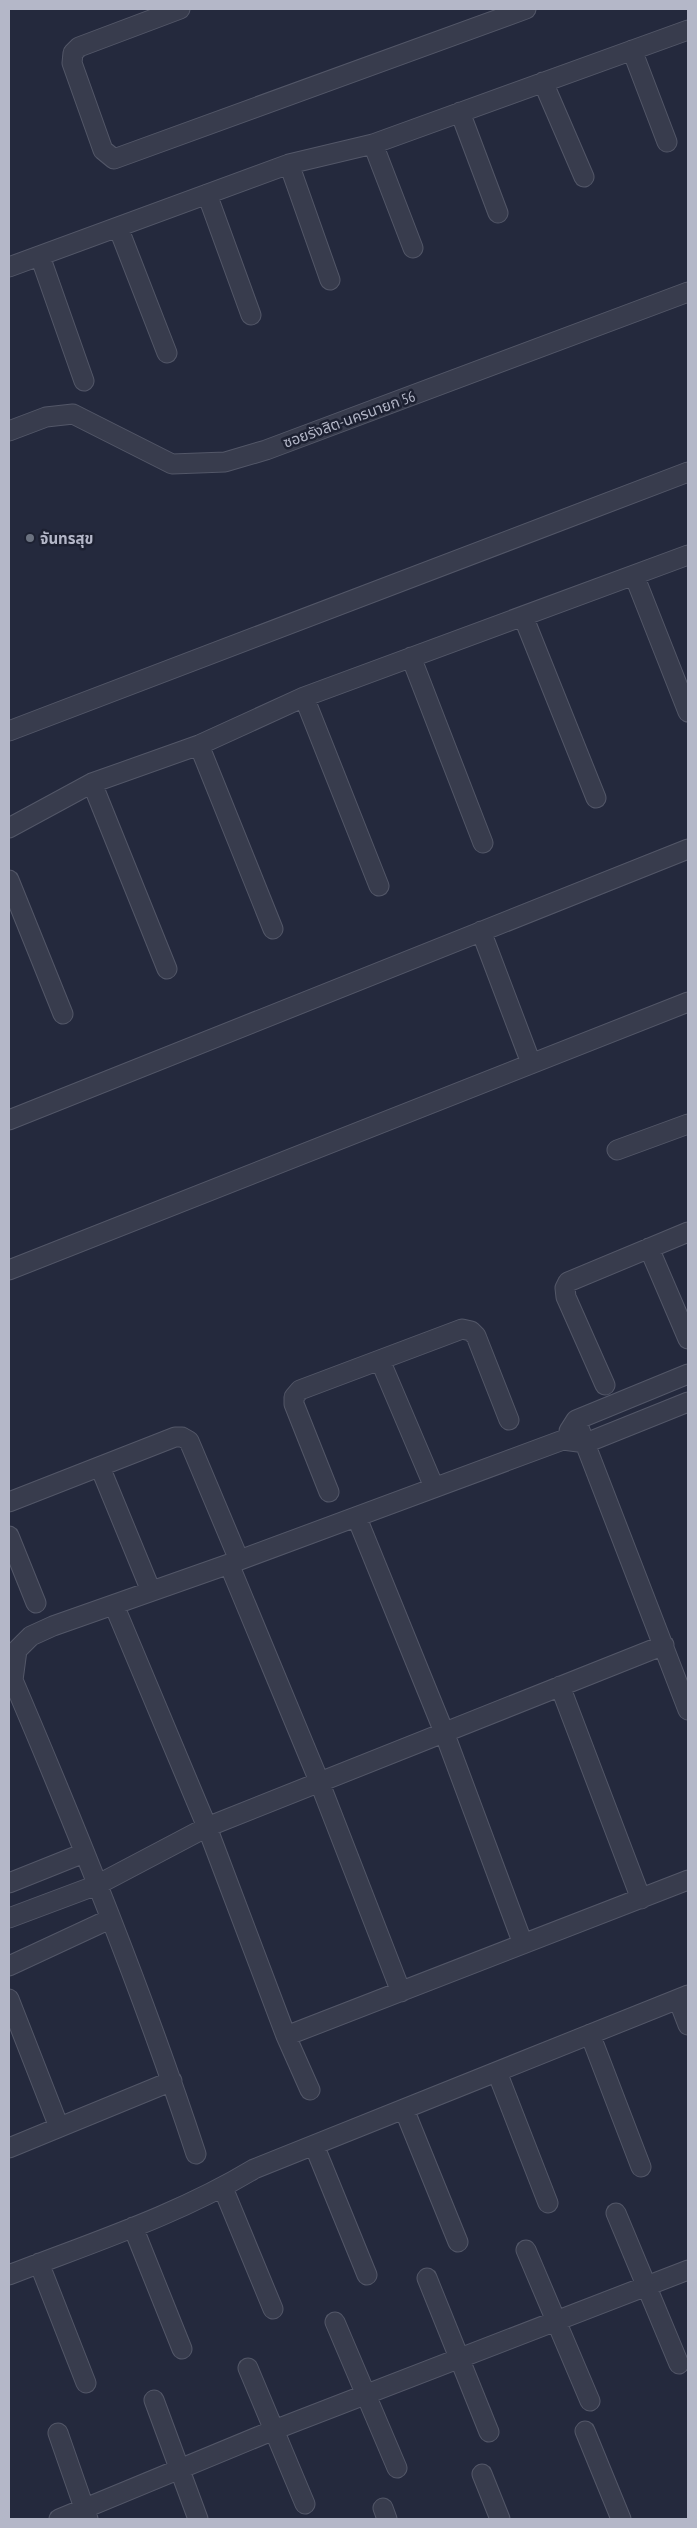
<svg xmlns="http://www.w3.org/2000/svg" width="697" height="2528" viewBox="0 0 697 2528" font-family="'PT Sans Narrow','Noto Sans Thai',sans-serif">
  <style>
    .lines { fill: none; stroke-linecap: round; stroke-linejoin: round }
    .minor-casing { stroke: #535768; stroke-width: 21 }
    .minor { stroke: #383c4d; stroke-width: 19 }
    .worship-dot { fill: #6b7280; stroke: #1d2132; stroke-width: 2 }
    .labels { text-anchor: middle; dominant-baseline: central; stroke-width: 5; stroke-linejoin: round; paint-order: stroke }
    .street-label { font-size: 15px; fill: #b4b7c8; stroke: #1d2132 }
    .poi-label { font-size: 15px; font-weight: bold; fill: #b4b7c8; stroke: #1d2132; text-anchor: start }
  </style>
  <rect width="100%" height="100%" fill="#24293d"/>
  <g class="lines">
    <g class="minor-casing">
      <path id="minor" d="M180 9 79 47 73 53 72 63 103 150 114 159 526 9
        M632 50 667 142
        M543 82 584 177
        M460 112 498 213
        M373 144 413 248
        M289 164 330 280
        M207 194 251 315
        M118 227 167 353
        M40 256 84 381
        M9 267 289 164 373 144 688 30
        M9 431 46 417 73 414 172 464 225 462 266 450 688 292
        M634 575 688 712
        M523 616 596 798
        M411 657 483 843
        M304 697 379 886
        M9 731 688 472
        M199 745 273 929
        M92 783 167 969
        M9 828 92 783 199 745 304 697 688 555
        M9 880 63 1014
        M481 931 531 1063
        M9 1120 688 849
        M617 1150 688 1124
        M649 1248 688 1339
        M9 1270 688 1002
        M380 1360 434 1487
        M605 1385 566 1297 565 1288 568 1282 688 1232
        M576 1420 688 1710
        M569 1431 576 1420 688 1374
        M100 1467 151 1591
        M329 1492 294 1404V1397L300 1390 462 1329 471 1331 476 1336 509 1420
        M9 1502 175 1437H182L189 1441 239 1560
        M357 1518 444 1732 523 1944
        M9 1536 36 1603
        M229 1564 319 1781 401 1992
        M114 1605 207 1827 286 2036 310 2090
        M560 1686 641 1899
        M9 1883 84 1853
        M9 1918 97 1885 207 1827 664 1645
        M9 1966 110 1919
        M9 1999 59 2127
        M678 1999 688 2025
        M590 2034 641 2167
        M286 2036 688 1880
        M497 2072 548 2203
        M404 2109 458 2242
        M314 2145 367 2275
        M9 2148 172 2081
        M196 2154C143 1993 79 1835 13 1680L17 1650 31 1636 53 1626 229 1564 563 1440 586 1443 688 1402
        M223 2188 273 2309
        M616 2213 679 2364
        M133 2227 182 2349
        M526 2250 590 2401
        M39 2263 86 2383
        M9 2275C91 2243 178 2215 254 2169L688 1995
        M427 2278 489 2432
        M335 2322 397 2468
        M248 2368 305 2504
        M154 2400 198 2519
        M585 2431 621 2519
        M58 2433 88 2519
        M482 2474 500 2519
        M383 2508 387 2519
        M59 2519 274 2430 688 2270"/>
    </g>
    <use href="#minor" class="minor"/>
  </g>
  <circle class="worship-dot" cx="30" cy="538" r="5"/>
  <g class="labels">
    <g class="street-label">
      <text transform="translate(349 419) rotate(-20)">ซอยรังสิต-นครนายก 56</text>
    </g>
    <g class="poi-label">
      <text x="40" y="538">จันทรสุข</text>
    </g>
  </g>
  <rect width="697" height="2528" fill="none" stroke="#b4b7c8" stroke-width="20"/>
</svg>
